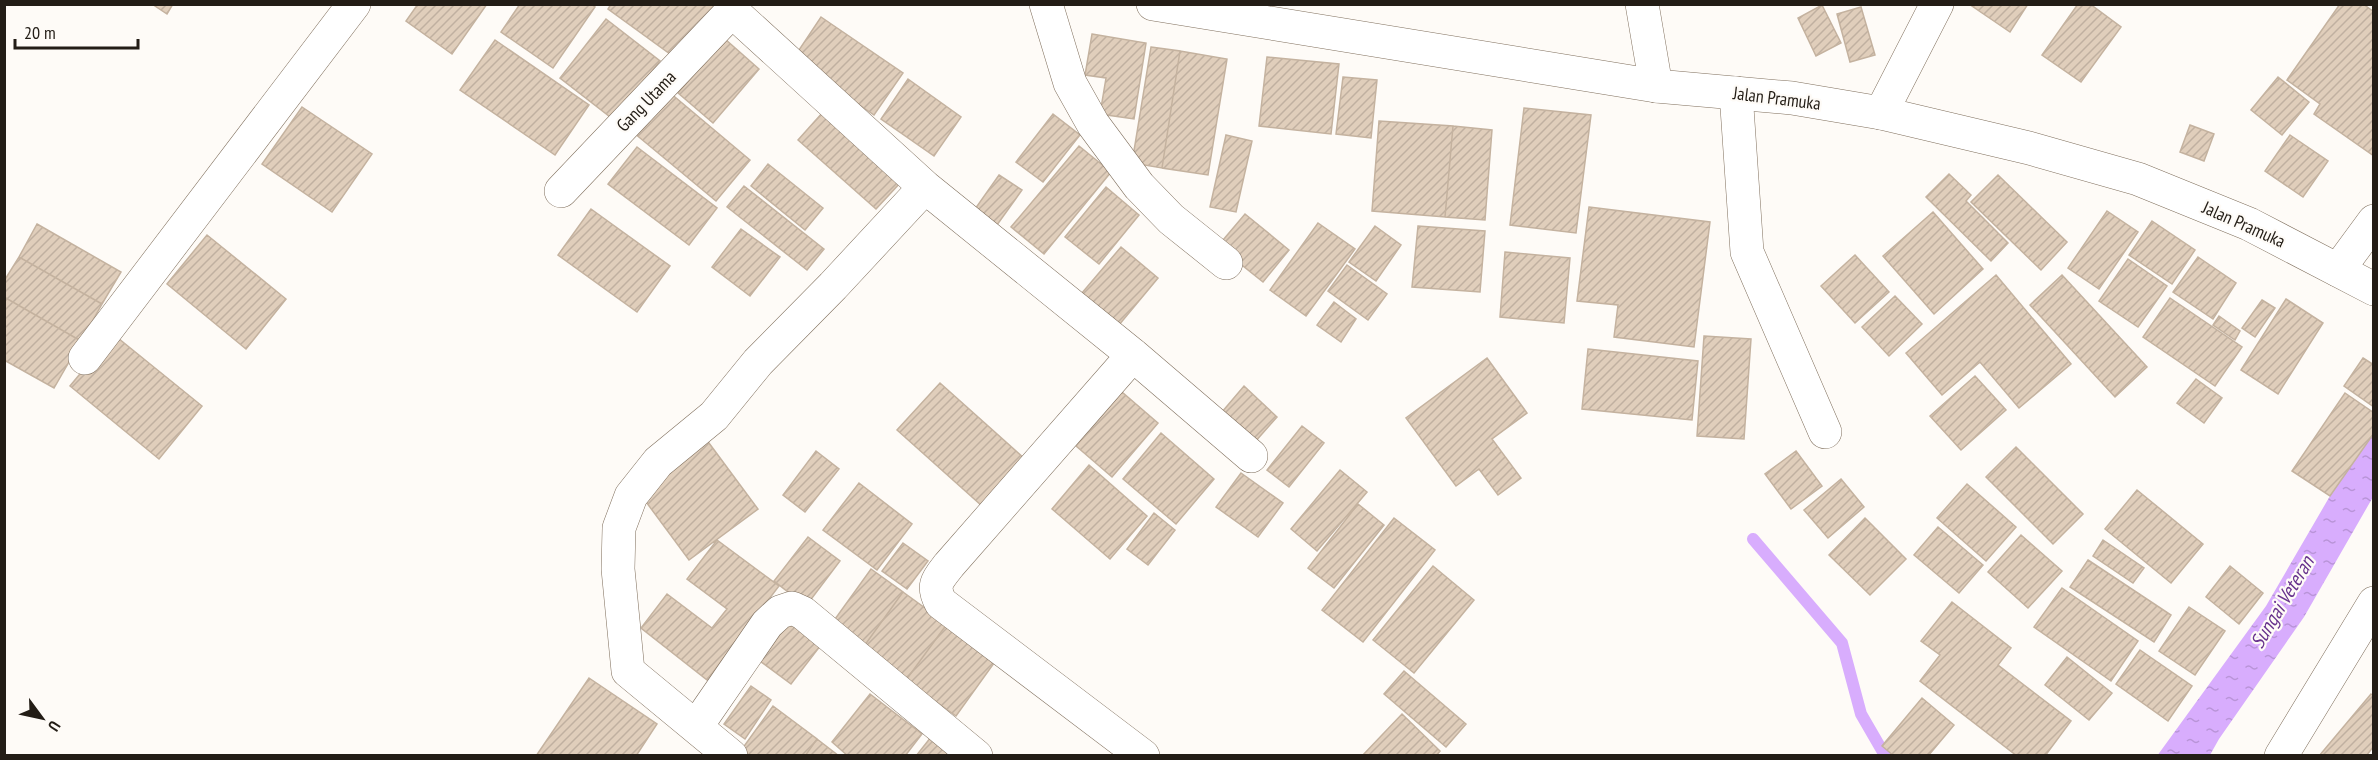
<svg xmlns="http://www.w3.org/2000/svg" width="2378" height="760" viewBox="0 0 2378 760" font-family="'PT Sans Narrow',sans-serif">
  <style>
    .water { fill: url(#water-ripples) }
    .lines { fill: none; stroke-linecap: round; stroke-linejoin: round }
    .stream { stroke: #d8adfd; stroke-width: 12 }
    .building { fill: url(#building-hatch); stroke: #c4b29f; stroke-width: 1.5 }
    .minor-casing { stroke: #80705e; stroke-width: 34 }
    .major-casing { stroke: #80705e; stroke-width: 34 }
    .minor { stroke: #fff; stroke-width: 33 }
    .major { stroke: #fff; stroke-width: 33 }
    .labels { text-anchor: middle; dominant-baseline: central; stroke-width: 4.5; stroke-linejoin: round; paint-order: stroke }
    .street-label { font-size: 18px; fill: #231d16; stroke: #fefbf7 }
    .water-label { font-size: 20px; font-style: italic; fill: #68338d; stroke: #fefbf7 }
  </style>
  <defs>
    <pattern id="water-ripples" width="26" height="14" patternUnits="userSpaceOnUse" patternTransform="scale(1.5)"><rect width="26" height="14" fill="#d8adfd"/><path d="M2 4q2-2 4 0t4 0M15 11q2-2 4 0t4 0" fill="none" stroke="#b994d8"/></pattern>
    <pattern id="building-hatch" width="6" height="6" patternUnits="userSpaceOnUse" patternTransform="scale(1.5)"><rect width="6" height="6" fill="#e0cebb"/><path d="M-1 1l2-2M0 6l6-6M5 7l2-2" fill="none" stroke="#c0b0a0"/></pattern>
  </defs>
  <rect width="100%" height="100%" fill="#fefbf7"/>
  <path class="water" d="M2373 422V497L2304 617 2219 739 2210 755 2157 756 2266 606Z"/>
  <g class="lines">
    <path class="stream" d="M1753 539 1842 643 1861 714 1883 752 1906 754"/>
  </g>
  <path class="building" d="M152 4H173L167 14Z
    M418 4H487L452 54 406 21Z
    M520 4H591L595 7 553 68 501 32Z
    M611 4H711L719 10 681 62 608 9Z
    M1969 4H2028L2010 32Z
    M2078 4H2090L2121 27 2081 82 2042 55Z
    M2340 4H2363L2374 12V156L2314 114 2320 104 2287 80Z
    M1822 5 1841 43 1816 56 1798 18Z
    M1861 7 1875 55 1850 62 1837 14Z
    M821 17 903 73 874 115 793 59Z
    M606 19 660 61 614 120 560 78Z
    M1092 34 1146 43 1134 119 1100 114 1106 78 1085 75Z
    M725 39 759 69 713 123 678 93Z
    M495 40 589 105 555 155 460 90Z
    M1151 47 1180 51 1162 168 1132 163Z
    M1180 51 1227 59 1208 175 1162 168Z
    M1267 57 1339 64 1331 134 1259 126Z
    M1343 77 1377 80 1371 138 1336 134Z
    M2278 77 2309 102 2282 135 2251 110Z
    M908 79 961 117 934 156 881 119Z
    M669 92 750 160 716 201 634 133Z
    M302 107 372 154 332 212 262 164Z
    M1524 108 1591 115 1576 233 1510 225Z
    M823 112 901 182 876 209 798 140Z
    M1053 114 1080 135 1043 182 1016 162Z
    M1379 121 1453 126 1445 217 1372 211Z
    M2190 125 2214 134 2204 161 2180 152Z
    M1453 126 1492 130 1485 220 1445 217Z
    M1226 135 1252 141 1236 212 1210 207Z
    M2290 135 2328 161 2303 197 2265 171Z
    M1079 146 1111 172 1044 254 1011 227Z
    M637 147 717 208 689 245 608 184Z
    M768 164 823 208 805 230 751 186Z
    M1949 174 1971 195 1966 201 2008 243 1991 261 1926 197Z
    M999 175 1022 190 997 225 975 209Z
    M1998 175 2067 242 2041 270 1971 202Z
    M744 186 824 249 807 270 727 207Z
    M1106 187 1139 215 1099 264 1065 237Z
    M1589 207 1710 222 1694 347 1614 337 1618 305 1577 301Z
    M591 209 670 266 637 312 558 255Z
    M2107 211 2138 232 2099 289 2068 268Z
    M1933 212 1983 269 1934 314 1883 256Z
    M1245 214 1289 250 1263 282 1218 246Z
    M2152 221 2195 250 2172 284 2129 255Z
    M1318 223 1355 249 1306 316 1270 290Z
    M37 224 121 272 102 304 19 257Z
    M1375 226 1401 245 1376 281 1349 262Z
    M1418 226 1485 231 1480 292 1412 287Z
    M741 229 780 257 750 296 712 267Z
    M207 235 286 299 246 349 167 284Z
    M1121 247 1158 278 1119 325 1082 293Z
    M1505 252 1570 258 1564 323 1500 317Z
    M1855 255 1889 292 1855 323 1821 286Z
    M19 257 102 304 81 341 4 297V281Z
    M2198 257 2236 283 2213 319 2173 292Z
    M2128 259 2167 286 2138 327 2099 301Z
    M1347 265 1387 294 1368 320 1328 291Z
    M1996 275 2071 364 2019 408 1980 362 1942 395 1906 353Z
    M2062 275 2147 367 2115 397 2030 305Z
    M1895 296 1922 324 1889 356 1862 327Z
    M4 297 81 341 54 388 4 360Z
    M2170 298 2242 347 2215 386 2143 337Z
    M2286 299 2323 323 2278 394 2241 370Z
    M2262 300 2275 308 2255 337 2242 328Z
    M1334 302 1356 319 1341 342 1317 325Z
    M2219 316 2240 331 2235 340 2213 325Z
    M113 334 202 406 159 459 70 386Z
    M1704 336 1751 339 1744 439 1697 436Z
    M1588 349 1698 361 1692 420 1582 409Z
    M1487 358 1527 413 1492 439 1521 478 1498 495 1479 469 1456 486 1406 418Z
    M2363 358 2374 365V407L2344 386Z
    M1975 376 2006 410 1961 450 1930 416Z
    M2196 379 2222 398 2204 423 2177 403Z
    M940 383 1025 459 982 506 897 430Z
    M1244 386 1277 417 1255 442 1222 412Z
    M1122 392 1158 423 1112 477 1076 446Z
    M2345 393 2374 413V433L2330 496 2292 471Z
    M1302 426 1324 443 1289 487 1267 470Z
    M1161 433 1214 479 1176 524 1123 479Z
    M706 439 758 509 689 560 638 491Z
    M2016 447 2083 514 2053 544 1986 477Z
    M816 451 839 469 805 512 783 495Z
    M1796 451 1822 486 1791 509 1765 474Z
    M1089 465 1147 516 1110 559 1052 509Z
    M1340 470 1367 492 1317 551 1291 529Z
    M1241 473 1283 503 1258 537 1216 507Z
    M1841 479 1864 507 1828 538 1804 510Z
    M859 483 912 524 877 570 823 530Z
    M1967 484 2016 527 1986 561 1937 518Z
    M2137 490 2203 544 2171 583 2105 529Z
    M1358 504 1384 525 1334 588 1308 568Z
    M1154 513 1175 530 1148 565 1127 549Z
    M1394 518 1435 550 1363 642 1322 610Z
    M1865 518 1906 559 1870 595 1829 555Z
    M1938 527 1983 565 1959 593 1914 555Z
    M2021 535 2062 571 2028 608 1988 572Z
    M808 537 840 561 806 606 774 581Z
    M717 540 779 586 707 680 641 628 667 594 712 628 727 609 687 579Z
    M2103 540 2144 568 2133 583 2093 556Z
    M903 543 928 561 907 589 882 571Z
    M2088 560 2171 615 2154 642 2070 587Z
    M1433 566 1474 600 1414 673 1373 640Z
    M2230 566 2263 593 2239 624 2206 597Z
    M871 569 903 592 862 649 830 626Z
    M2062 588 2138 641 2111 681 2034 627Z
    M903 592 947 624 906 680 862 649Z
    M1952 602 2011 648 1998 665 2071 721 2045 756H2017L1920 681 1940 655 1921 641Z
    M2189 607 2225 631 2195 675 2159 651Z
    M790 621 821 645 791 684 760 661Z
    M947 624 997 659 956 716 906 680Z
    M2140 650 2192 686 2168 721 2116 684Z
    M2067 657 2112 693 2089 720 2045 685Z
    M1404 671 1466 724 1446 747 1384 694Z
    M589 678 657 724 636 756H536Z
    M751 686 771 700 745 739 724 724Z
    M870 694 922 734 905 756H848L832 742Z
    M2371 694 2374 696V746L2366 756H2319Z
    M1922 698 1954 725 1928 756H1894L1882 746Z
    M773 706 817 739 805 756H737Z
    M1402 714 1440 751 1436 756H1362Z
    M931 737 955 756H916Z
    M817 739 839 756H805Z"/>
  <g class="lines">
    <g class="minor-casing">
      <path id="minor" d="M732 4V11L925 187 1133 355 1251 456
        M1046 4 1070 83 1093 124 1139 186 1171 219 1226 263
        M1642 4 1656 86
        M1736 93 1747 252 1825 432
        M1881 113 1937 4
        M561 191 732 11
        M2338 270 2374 221
        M1133 355 949 565C938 579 931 585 941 603L1143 756
        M85 358 354 4
        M696 727 767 624 780 612 792 608 803 613 976 756
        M731 756 628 671 618 569 619 528 631 496 658 462 714 416 758 362 833 286 925 187"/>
    </g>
    <g class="major-casing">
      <path id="major" d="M1153 4 1656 86 1792 98 1881 113 2029 148 2138 179 2249 224 2374 289
        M2281 756 2374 603"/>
    </g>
    <use href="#minor" class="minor"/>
    <use href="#major" class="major"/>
  </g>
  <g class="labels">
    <g class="street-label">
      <text transform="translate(1777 98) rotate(7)">Jalan Pramuka</text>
      <text transform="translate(646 101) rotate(-46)">Gang Utama</text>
      <text transform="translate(2244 224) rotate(24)">Jalan Pramuka</text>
    </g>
    <g class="water-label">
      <text transform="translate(2282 602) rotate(-59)">Sungai Veteran</text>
    </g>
  </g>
  <rect width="2378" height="760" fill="none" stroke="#231d16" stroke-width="12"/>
  <g transform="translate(42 718) rotate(123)" stroke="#fefbf7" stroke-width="4.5" paint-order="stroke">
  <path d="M0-4.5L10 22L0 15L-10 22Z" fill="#231d16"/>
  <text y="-9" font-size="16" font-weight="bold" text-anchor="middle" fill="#231d16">U</text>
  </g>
  <path d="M15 39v9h123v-9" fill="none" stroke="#231d16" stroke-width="3"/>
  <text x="24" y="39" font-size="18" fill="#231d16" stroke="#fefbf7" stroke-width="4.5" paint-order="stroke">20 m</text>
</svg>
